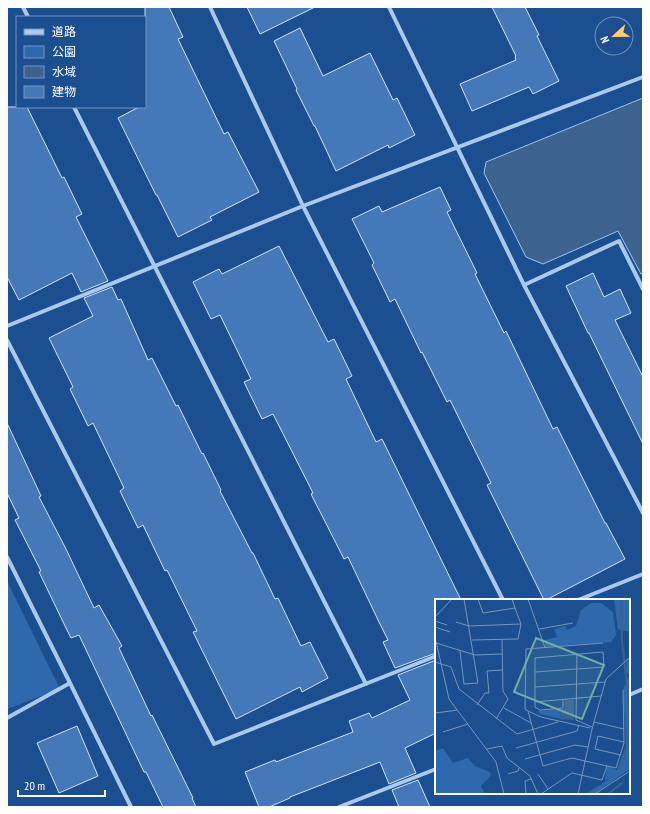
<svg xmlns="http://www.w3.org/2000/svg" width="650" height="814" viewBox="0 0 650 814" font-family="'PT Sans Narrow','Noto Sans JP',sans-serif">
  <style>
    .green { fill: #2e69ad }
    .water { fill: #3c6290; stroke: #9cc4f0 }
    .building { fill: #4478b7; stroke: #cfe3fa }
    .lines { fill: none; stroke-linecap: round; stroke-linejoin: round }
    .street { stroke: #a9c9ee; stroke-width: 4 }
    .inset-river { fill: none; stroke: #3c6290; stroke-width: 2 }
    .inset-road { fill: none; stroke: #7695bc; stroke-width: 1 }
    .view { fill: #6fada8; fill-opacity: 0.15; stroke: #6fada8; stroke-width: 2 }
    .inset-edge { fill: none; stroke: #fff; stroke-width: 2 }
  </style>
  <rect width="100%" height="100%" fill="#1b4f8f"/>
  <path class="green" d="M7 581 60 689 7 709Z"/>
  <path class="water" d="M643 98V273L641 274 618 231 543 264 526 257 484 173 486 162Z"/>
  <path class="building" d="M145 7H169L183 37 178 39 224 134 228 132 259 192 210 217 212 220 178 237 157 195H156L118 118 139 107H145Z
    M247 7H315L260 34Z
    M492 7H525L539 35 537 36 559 81 533 94 529 87 472 111 460 84 516 60 515 57 516 56Z
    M300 28 323 76 370 53 393 100 397 98 415 135 389 148 388 145 336 171 315 126H314L296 90 297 89 274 41Z
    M7 107H27L62 178 64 177 82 214 76 217 108 281 81 292 72 273 19 300 7 277Z
    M440 187 451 210 447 212 477 273 475 274 504 333 506 331 553 429 557 427 605 523H606L625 559 546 600H544L487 485 491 483 450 400 447 402 422 352 421 353 395 299 390 302 372 265 374 263 352 219 379 206 382 212Z
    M279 246 328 342 334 339 352 376 346 379 376 442 382 439 461 600H436V653L395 668 383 642 388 640 379 622 348 557 344 559 311 494 313 493 273 414 262 419 244 382 251 379 220 315 211 319 193 282 219 269 222 274Z
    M593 273 604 297 620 289 631 313 615 320 643 377V444L589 333H588L566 286Z
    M112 287 118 300 121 299 148 360 152 358 176 406 178 405 202 454 203 453 221 490 220 491 252 553H253L275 599 278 598 301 646 310 642 328 678 302 692 300 687 236 719 193 632 197 631 167 570 165 571 143 525 138 528 120 491 124 488 93 423 88 426 70 389 73 387 49 338 93 316 84 298Z
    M7 423 41 496 39 497 66 549 94 608 99 605 122 646 119 648 151 716 152 715 193 798H192L196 807H163L146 772H144L79 635 71 638 66 628 39 572 41 571 15 520 19 518 7 493Z
    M436 660V733L405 748 416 773 389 784 380 762 290 797V798L269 807H259L245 772 275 760 276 762 353 732 349 721 369 713 372 718 410 700 398 675Z
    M77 726 98 776 59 793 37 743Z
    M418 780 430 807H399L392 790Z"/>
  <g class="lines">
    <path class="street" d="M23 7 28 17
      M210 7 303 206 503 600
      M389 7 524 285 643 513
      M74 107 366 684
      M524 285 619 241 643 289
      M7 326 303 206 643 77
      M7 340 214 744 436 656
      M7 557 70 683 131 807
      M578 600 643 574
      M629 695 643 689
      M7 718 70 683
      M339 807 436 769"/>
  </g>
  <g transform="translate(435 599)">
    <rect width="195" height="195" fill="#1b4f8f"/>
    <path d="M179 0H195V33L183 30ZM156 4H166L178 13 181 36 176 43 110 48V41L122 38 119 30 130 27 132 31 141 27 146 11ZM195 58V170L160 195H151L174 180 170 181 172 167 182 171 191 147 188 91 194 76 191 72 192 60ZM125 110 126 120 105 115 103 112ZM8 149 18 164 33 159 40 167 55 173 56 176 46 187 50 195H0V152Z" fill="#2e69ad"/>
    <path d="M130 101H139V121L126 120 125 110H129Z" fill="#3c6290"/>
    <path class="inset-river" d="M185 171 194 142V102L187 43 186 3M173 195 187 184"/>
    <path class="inset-road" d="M43 0 48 14 80 9 77 0M93 0 110 49M0 18 17 0M0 22 12 26M21 23 34 27 86 25 80 9M0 28 15 33M104 30 138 24M0 38 14 100 61 163 69 195M37 41 83 40 86 25M1 44 40 56 67 55M168 44 91 50 90 110 93 112 108 167 137 159 181 169 189 144 188 91M25 52 29 85 43 84 29 0M142 55 141 121 157 128M0 63 16 68 24 90 82 135 123 123M100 73 169 68 168 53 100 59V108L105 111 128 109V100M100 88 170 83M100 103 166 97M42 106 50 94H54L52 72 68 71M69 109 96 124M93 112 106 118 155 129M0 114 23 111M61 120 73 100 68 92 67 41M159 123 189 130M8 133 33 125M81 149 142 132 144 126M52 150 67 147 72 159 95 177 103 195M186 156 160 150 163 137 189 143M90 160 140 146 153 148M73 175 83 172 84 169M103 175 113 190M91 195 90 182 96 180M106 195 137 174 167 181 172 167M143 195 157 130 171 80 195 58M160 195 195 172"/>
    <path class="view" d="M101 39 169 66 147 120 79 93Z"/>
    <rect width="195" height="195" class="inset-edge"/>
  </g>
  <rect width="650" height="814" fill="none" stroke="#ffffff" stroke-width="16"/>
  <rect x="16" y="16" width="130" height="92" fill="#1b4f8f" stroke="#7695bc"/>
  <rect x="24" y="29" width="20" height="6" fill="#a9c9ee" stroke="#7695bc"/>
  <text x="52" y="36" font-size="12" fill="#ffffff">道路</text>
  <rect x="24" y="46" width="20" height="12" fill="#2e69ad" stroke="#7695bc"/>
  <text x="52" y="56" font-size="12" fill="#ffffff">公園</text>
  <rect x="24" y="66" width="20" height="12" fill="#3c6290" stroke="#7695bc"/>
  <text x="52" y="76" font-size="12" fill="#ffffff">水域</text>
  <rect x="24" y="86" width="20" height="12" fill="#4478b7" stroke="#7695bc"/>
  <text x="52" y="96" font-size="12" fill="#ffffff">建物</text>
  <g transform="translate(614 36) rotate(248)"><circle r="19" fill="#1b4f8f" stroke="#7695bc"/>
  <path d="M0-3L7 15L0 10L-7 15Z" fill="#ffd166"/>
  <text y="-6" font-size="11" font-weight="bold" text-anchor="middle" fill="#ffffff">N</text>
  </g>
  <path d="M18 790v6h87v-6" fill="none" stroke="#ffffff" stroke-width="2"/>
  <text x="24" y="790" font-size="12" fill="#ffffff" stroke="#1b4f8f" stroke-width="3" paint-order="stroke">20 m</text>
</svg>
